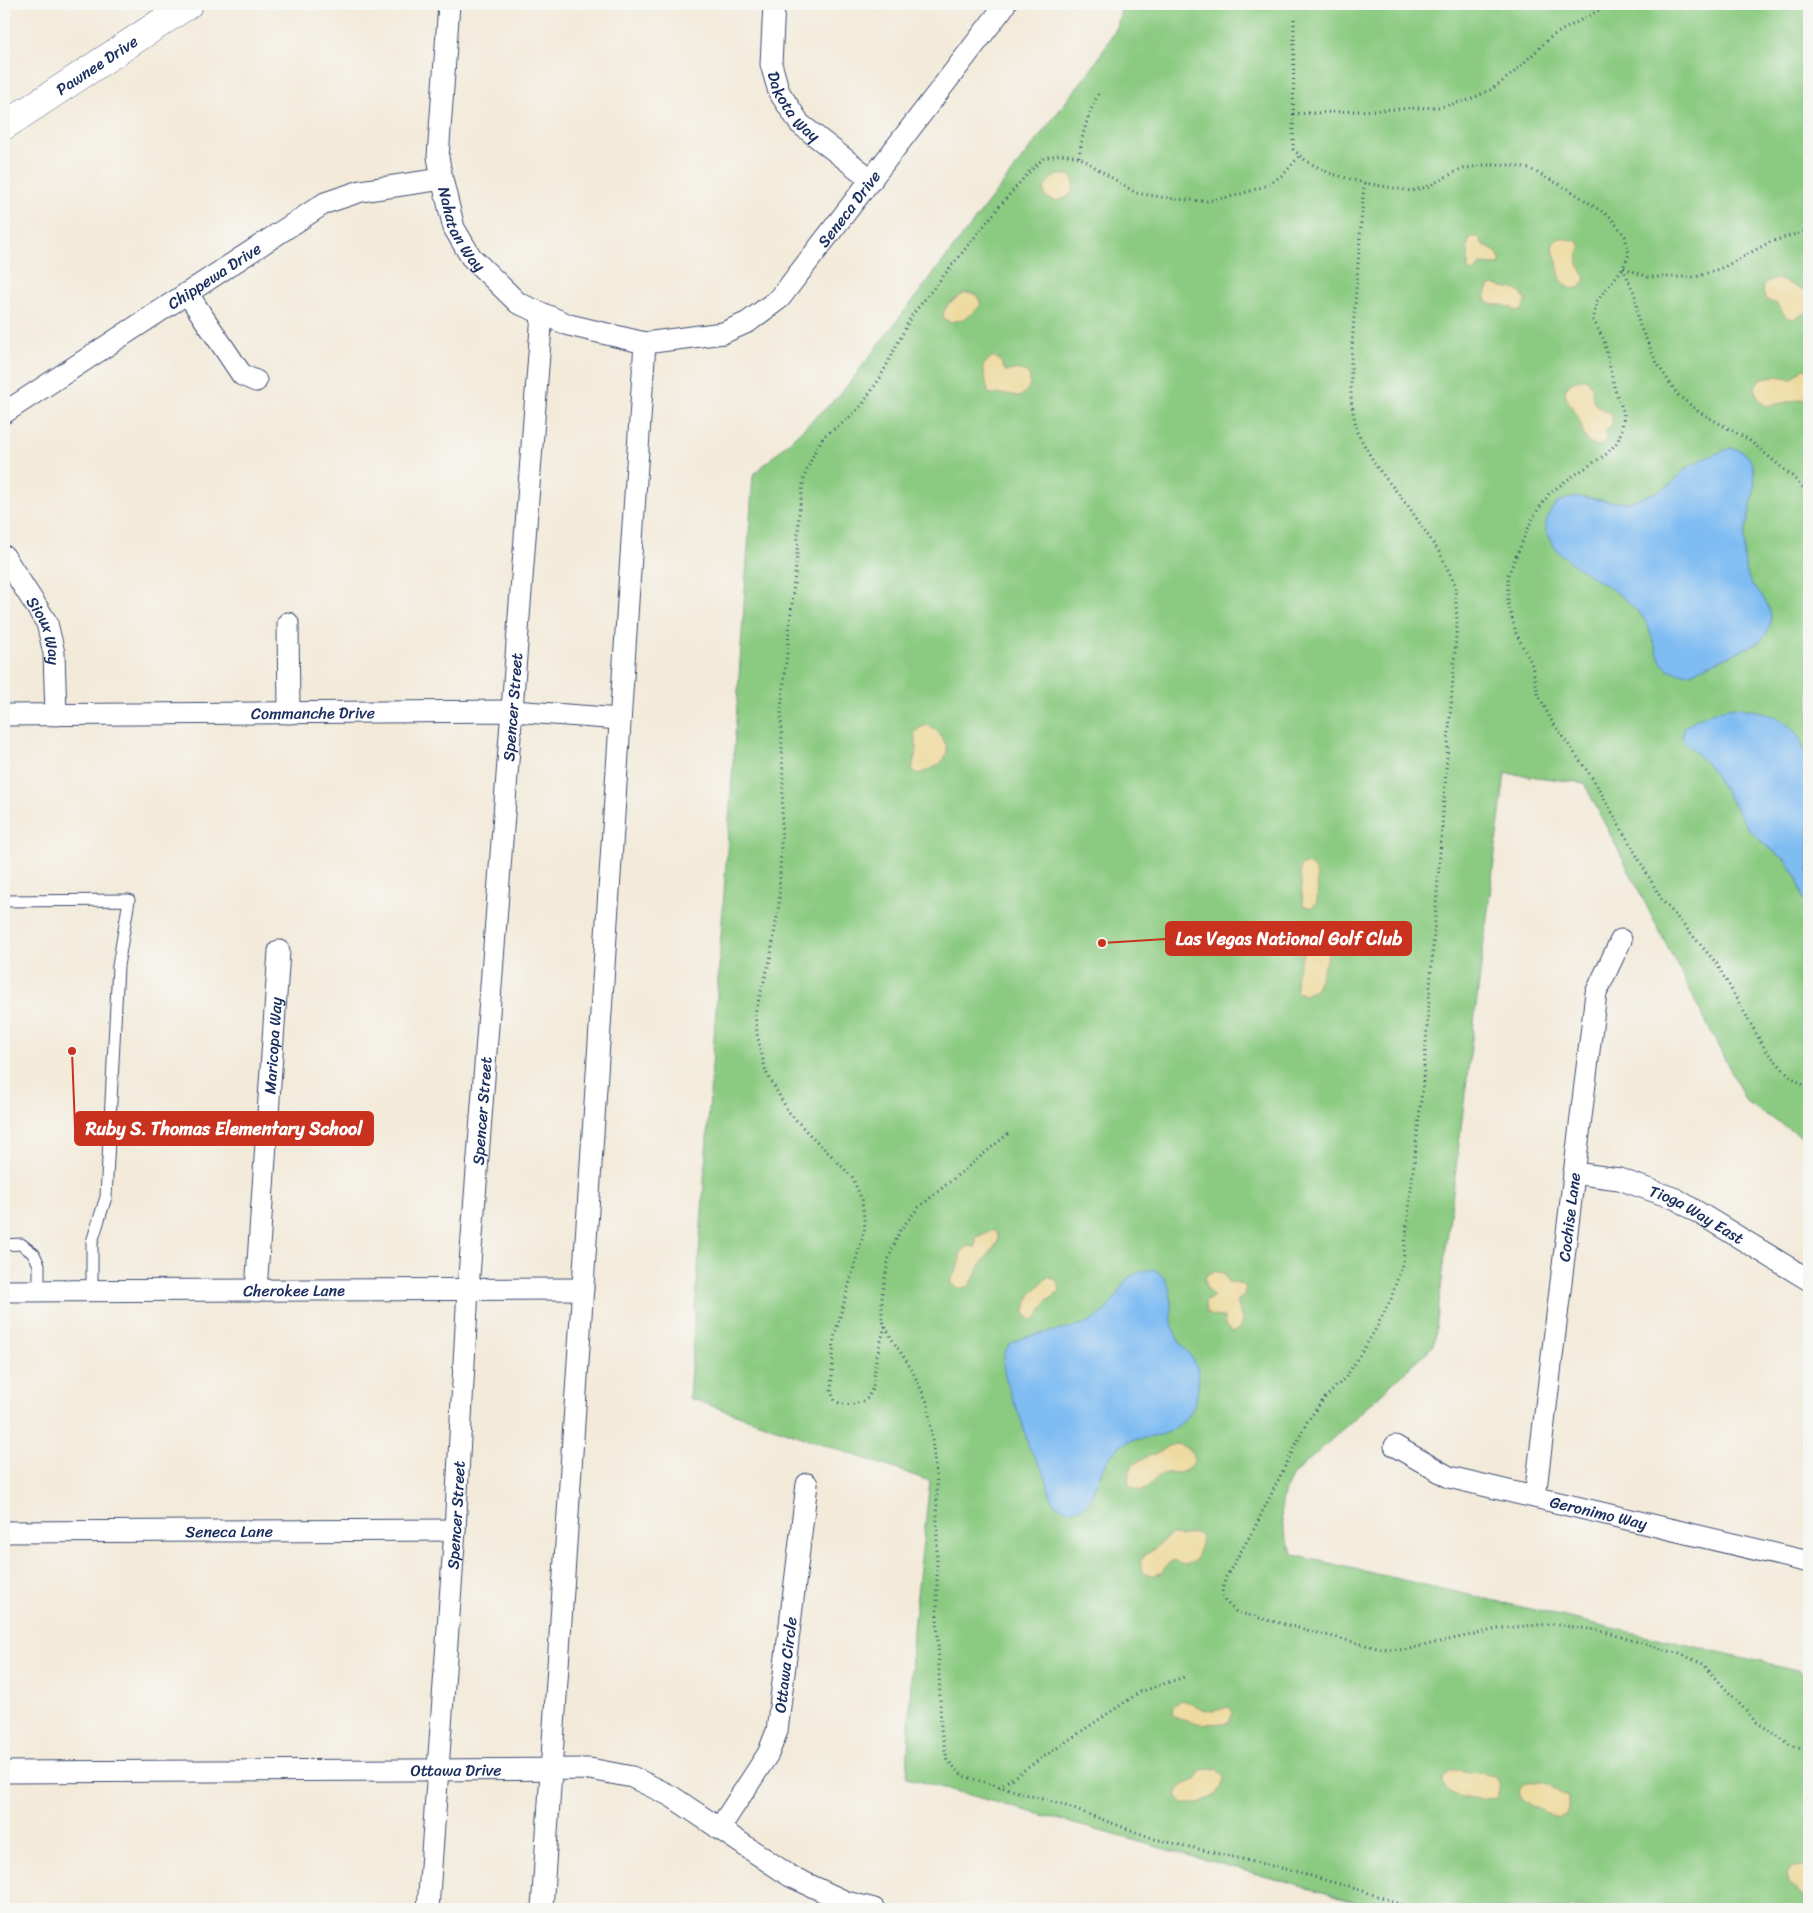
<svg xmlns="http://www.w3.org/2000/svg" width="1813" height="1913" viewBox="0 0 1813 1913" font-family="Sriracha,sans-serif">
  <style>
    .green { fill: #8bcb81; stroke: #537d70 }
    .sand { fill: #eeda9e; stroke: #84847e }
    .water { fill: #7fbcf2; stroke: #4d76a8 }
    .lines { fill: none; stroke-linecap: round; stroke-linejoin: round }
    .service-casing { stroke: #3b4b70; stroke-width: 13 }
    .minor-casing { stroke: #3b4b70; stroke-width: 23 }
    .tertiary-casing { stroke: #3b4b70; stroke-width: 29 }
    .path { stroke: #3b4b70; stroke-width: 3; stroke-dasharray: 1 4; stroke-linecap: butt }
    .service { stroke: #fff; stroke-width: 11 }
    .minor { stroke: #fff; stroke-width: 21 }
    .tertiary { stroke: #fff; stroke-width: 28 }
    .labels { text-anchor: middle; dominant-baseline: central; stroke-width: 4; stroke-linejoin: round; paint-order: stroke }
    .street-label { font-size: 16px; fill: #1b2f5e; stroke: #f6f6f2 }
    .leader { fill: none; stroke: #c8321e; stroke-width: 2 }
    .callout-dot { fill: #c8321e; stroke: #f6f6f2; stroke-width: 2 }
    .callout { fill: #c8321e; stroke: #c8321e; stroke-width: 2 }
    .callout-label { font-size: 18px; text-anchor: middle; font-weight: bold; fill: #fff }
  </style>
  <rect width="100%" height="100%" fill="#f6f6f2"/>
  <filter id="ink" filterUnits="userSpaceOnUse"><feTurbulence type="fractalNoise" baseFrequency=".02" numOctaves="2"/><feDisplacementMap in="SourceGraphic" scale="10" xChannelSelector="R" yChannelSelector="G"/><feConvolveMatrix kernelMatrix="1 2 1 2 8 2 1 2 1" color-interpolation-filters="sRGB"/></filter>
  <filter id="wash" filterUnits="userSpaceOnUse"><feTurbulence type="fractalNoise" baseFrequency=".0096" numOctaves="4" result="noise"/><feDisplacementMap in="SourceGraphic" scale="20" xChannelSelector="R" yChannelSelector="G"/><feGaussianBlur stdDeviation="1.12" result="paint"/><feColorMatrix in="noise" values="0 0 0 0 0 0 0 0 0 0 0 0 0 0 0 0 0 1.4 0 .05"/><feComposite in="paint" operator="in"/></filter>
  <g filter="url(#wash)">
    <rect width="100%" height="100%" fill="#f3ead9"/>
    <path class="green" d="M1123 4H1809V1141L1747 1103 1584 783 1505 773 1434 1345 1292 1476C1289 1483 1284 1491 1283 1498 1278 1518 1285 1538 1294 1555L1797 1670 1809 1678V1909H1384L907 1778 913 1629 930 1481 689 1398 753 475 840 395 1095 64 1116 29Z"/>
    <path class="sand" d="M1058 175H1069L1074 181 1073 190 1067 198 1056 201 1045 197 1044 188 1050 179Z
      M1471 237H1479L1484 246C1494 250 1501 253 1500 265L1480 264 1475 272H1469C1466 262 1470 256 1467 246Z
      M1560 238 1578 241 1581 248C1572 267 1582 264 1585 280L1581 287 1572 289C1558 280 1560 276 1557 262 1556 257 1553 252 1552 246L1555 241Z
      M1778 279 1803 290 1809 289V311L1794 319 1786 317 1776 303C1766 302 1764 298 1762 288L1767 281Z
      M1495 285C1511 291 1517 284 1526 301L1522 311C1513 311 1513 308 1506 306 1497 303 1496 308 1486 301V293L1490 286Z
      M965 293 976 294 981 304C974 315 963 320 950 322L944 319 943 313 949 303Z
      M995 357 1001 362 1006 372C1011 371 1018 368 1023 371 1036 377 1029 392 1019 397 1007 391 999 397 988 393L983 366 988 360Z
      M1804 368 1809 369V398L1766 406C1739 383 1768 370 1791 379Z
      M1579 379H1586L1592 386C1592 408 1596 404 1612 415V424L1606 430V441L1599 446 1589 444C1582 436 1583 429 1579 419 1572 405 1552 388 1579 379Z
      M927 725C934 727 938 732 942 738 957 758 934 769 918 774L912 770 917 747 914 735 919 728Z
      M1307 864C1321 869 1317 889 1317 902L1311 908 1303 905 1300 872 1301 865Z
      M1321 936 1327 944 1328 955 1319 981 1315 990 1305 995 1297 992C1293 976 1303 949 1313 937Z
      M991 1230 996 1232 999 1239C994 1250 986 1256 980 1266 976 1274 973 1280 968 1287L956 1288 950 1282 960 1263V1254L967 1246 976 1247V1238Z
      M1213 1271 1224 1273 1228 1282 1239 1283 1246 1287 1244 1295 1237 1301 1242 1320 1239 1329 1232 1332 1225 1326 1224 1317 1212 1316 1206 1312 1205 1302 1214 1296C1206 1291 1205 1286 1205 1277Z
      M1049 1276 1056 1280 1060 1288 1057 1294 1047 1301 1037 1318 1030 1320 1024 1313 1030 1295Z
      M1176 1444C1190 1447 1203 1459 1186 1470 1178 1476 1169 1470 1160 1475 1154 1479 1149 1487 1143 1491L1136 1489 1128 1484C1128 1460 1141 1461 1158 1452 1165 1449 1169 1445 1176 1444Z
      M1194 1533 1201 1535V1544L1195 1561C1185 1566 1182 1566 1174 1560L1169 1563 1161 1573 1151 1575 1143 1572 1140 1562 1144 1555 1155 1549 1165 1539 1171 1535 1181 1536Z
      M1182 1700C1190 1702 1206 1712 1212 1711 1217 1711 1223 1708 1228 1707L1233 1713 1229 1722C1212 1725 1186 1725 1172 1714L1173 1706Z
      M1210 1768 1218 1769 1224 1777C1221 1800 1203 1804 1182 1804L1176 1795 1180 1787 1197 1779 1201 1771Z
      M1458 1770 1496 1776C1501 1784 1500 1789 1496 1798 1482 1800 1454 1801 1445 1787 1443 1785 1443 1782 1443 1779L1449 1772Z
      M1540 1781 1546 1782 1568 1798V1808L1566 1814 1557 1817 1530 1806 1521 1799 1519 1791 1524 1784Z
      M1793 1867H1803L1809 1871V1897L1804 1895 1789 1883 1787 1874Z"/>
    <path class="water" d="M1731 448C1769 453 1751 504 1746 528 1744 536 1745 546 1744 555 1744 564 1747 577 1752 584 1755 590 1761 594 1764 599 1775 615 1772 632 1758 643L1690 673C1680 674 1671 672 1663 665 1655 651 1651 628 1642 616 1635 608 1625 599 1617 593 1596 577 1534 550 1548 516 1551 509 1556 502 1564 500 1585 492 1609 506 1632 501 1642 498 1661 491 1670 485 1676 480 1680 473 1686 469 1693 463 1722 451 1731 448Z
      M1734 707C1756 710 1785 715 1798 736 1803 745 1805 756 1809 765V911L1803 899 1797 877 1791 868 1786 860 1766 846 1748 828 1709 766 1683 740 1682 735 1685 726C1700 716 1716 710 1734 707Z
      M1154 1269C1180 1287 1166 1305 1174 1330 1178 1343 1191 1353 1196 1365 1200 1374 1198 1386 1197 1395 1192 1421 1172 1434 1147 1438 1136 1439 1127 1440 1119 1447 1107 1457 1100 1475 1094 1489 1092 1493 1091 1500 1088 1503 1080 1511 1061 1512 1054 1502 1049 1495 1049 1488 1047 1481 1043 1469 1035 1458 1029 1447 1026 1439 1024 1430 1022 1422 1015 1403 994 1365 1008 1347 1019 1332 1071 1332 1090 1322 1103 1315 1111 1305 1119 1293 1121 1289 1123 1283 1126 1280 1133 1273 1145 1270 1154 1269Z"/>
  </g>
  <g filter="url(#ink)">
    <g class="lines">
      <g class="service-casing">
        <path id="service" d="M4 901 129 900 118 966 106 1197 92 1242V1291
          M4 1245 21 1244 34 1254 39 1265V1291"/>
      </g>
      <g class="minor-casing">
        <g id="minor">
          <path id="s1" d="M449 4 438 157 442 179 454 228 471 257 518 303 569 325 645 343 723 333 748 322 780 298 1002 9 1005 4"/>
          <path id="s2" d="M774 4 771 64 779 92 800 124 872 180"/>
          <path d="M187 293 242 375 256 381"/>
          <path id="s3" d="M4 413 325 203 361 191 442 179"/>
          <path id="s4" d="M4 556 47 623 54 653 56 715"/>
          <path d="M288 623 289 713"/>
          <path id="s5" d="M4 715 513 711 620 719"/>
          <path id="s6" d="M1574 1173 1619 1179 1676 1199 1809 1280"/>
          <path id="s7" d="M4 1291 583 1289"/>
          <path id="s8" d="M256 1291 279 951"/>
          <path id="s9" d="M1395 1446 1449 1477 1809 1562"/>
          <path id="s10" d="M1535 1497 1596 993 1621 940"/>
          <path id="s11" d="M4 1532 455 1530"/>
          <path id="s12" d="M4 1772 590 1769 632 1777 671 1796 790 1876 846 1902 874 1909"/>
          <path id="s13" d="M719 1829 768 1754 777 1731 807 1484"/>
          <path id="s14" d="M428 1909 455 1530 468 1289 542 314"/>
          <path d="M542 1909 645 343"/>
        </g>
      </g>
      <g class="tertiary-casing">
        <g id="tertiary">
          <path id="s15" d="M4 126 189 4"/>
        </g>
      </g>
      <path class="path" d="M1294 19 1293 149 1306 161 1329 173 1364 183 1411 191 1427 187 1459 170 1482 165H1509L1530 169 1570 190 1610 217 1625 236 1629 254 1623 268 1597 301 1593 320 1604 340 1615 390 1624 413 1622 429 1618 441 1608 453 1567 480 1549 494 1533 517 1508 575V603L1516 633 1532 665 1538 694 1551 720 1593 779 1662 900 1717 964 1766 1051 1791 1077 1809 1089
        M1293 114 1440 107 1469 100 1492 89 1511 75 1552 36 1610 4
        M1079 157C1082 134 1088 114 1099 93
        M1364 183 1351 359V401L1357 432 1376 466 1408 506 1440 553 1455 584 1457 623 1423 1082 1403 1262 1391 1299 1374 1332 1346 1377 1323 1400 1307 1422 1254 1529 1226 1577 1222 1590 1225 1601 1236 1612 1377 1648 1404 1650 1502 1628 1551 1624 1597 1630 1683 1655 1703 1664 1755 1721 1791 1745 1809 1752
        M1623 268 1635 295 1639 324 1658 365 1678 395 1699 412 1749 440 1792 476 1809 494
        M1624 268 1648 277H1696L1724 267 1770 242 1809 230
        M1008 1134 919 1207 900 1230 889 1257 882 1294V1319L891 1338 911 1368 928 1404 937 1483V1612L941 1729 947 1760 963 1776 1063 1805 1155 1839 1294 1871 1363 1891 1415 1909
        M885 1326 876 1359 873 1387 868 1398C856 1405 847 1407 835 1401L831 1392 834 1338 865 1228 862 1200 852 1177 833 1157 808 1133 788 1111 766 1072 757 1034 755 1013 770 960 779 904 783 785 781 710 797 555 799 513 804 477 814 453 824 436 847 420 862 405 880 378 912 315 1003 202 1031 170 1044 158 1061 154 1079 157 1136 193 1174 199 1207 201 1238 195 1268 185 1285 173 1300 155
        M999 1787 1140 1692 1184 1677"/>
      <use href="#service" class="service"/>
      <use href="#minor" class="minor"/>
      <use href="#tertiary" class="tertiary"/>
    </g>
  </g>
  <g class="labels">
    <g class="street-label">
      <text stroke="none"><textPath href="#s15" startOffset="111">Pawnee Drive</textPath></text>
      <text stroke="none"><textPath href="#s2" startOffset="109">Dakota Way</textPath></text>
      <text stroke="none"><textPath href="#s1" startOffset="718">Seneca Drive</textPath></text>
      <text stroke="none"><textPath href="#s1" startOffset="230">Nahatan Way</textPath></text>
      <text stroke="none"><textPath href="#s3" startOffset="251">Chippewa Drive</textPath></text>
      <text stroke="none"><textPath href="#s4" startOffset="86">Sioux Way</textPath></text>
      <text stroke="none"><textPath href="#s14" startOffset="1205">Spencer Street</textPath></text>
      <text stroke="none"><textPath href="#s5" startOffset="309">Commanche Drive</textPath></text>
      <text stroke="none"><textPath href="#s8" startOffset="246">Maricopa Way</textPath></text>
      <text stroke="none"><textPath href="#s14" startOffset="800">Spencer Street</textPath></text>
      <text stroke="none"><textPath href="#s6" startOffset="131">Tioga Way East</textPath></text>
      <text stroke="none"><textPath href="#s10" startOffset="282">Cochise Lane</textPath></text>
      <text stroke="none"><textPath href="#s7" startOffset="290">Cherokee Lane</textPath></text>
      <text stroke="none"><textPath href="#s9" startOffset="216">Geronimo Way</textPath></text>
      <text stroke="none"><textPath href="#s14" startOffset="395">Spencer Street</textPath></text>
      <text stroke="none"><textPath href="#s11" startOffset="225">Seneca Lane</textPath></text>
      <text stroke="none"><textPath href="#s13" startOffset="181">Ottawa Circle</textPath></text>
      <text stroke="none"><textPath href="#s12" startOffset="452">Ottawa Drive</textPath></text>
    </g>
  </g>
  <path class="leader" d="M1102 943L1166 939M72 1051L75 1128"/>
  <g class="callout-dot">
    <circle cx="1102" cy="943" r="5"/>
    <circle cx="72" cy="1051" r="5"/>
  </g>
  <g class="callout">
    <rect x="1166" y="922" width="245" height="33" rx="5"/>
    <rect x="75" y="1112" width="298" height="33" rx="5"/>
  </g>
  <g class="callout-label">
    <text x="1289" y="945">Las Vegas National Golf Club</text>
    <text x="224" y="1135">Ruby S. Thomas Elementary School</text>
  </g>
  <rect width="1813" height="1913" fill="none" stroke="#f6f6f2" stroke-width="20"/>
</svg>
